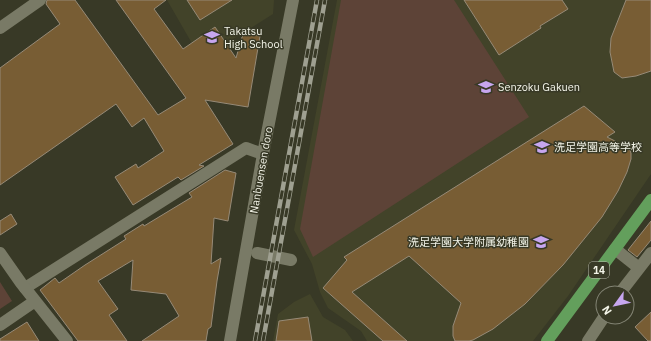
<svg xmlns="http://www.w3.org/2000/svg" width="651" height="341" viewBox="0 0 651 341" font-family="'IBM Plex Sans','Noto Sans JP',sans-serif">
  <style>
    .built { fill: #424329 }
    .green { fill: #5d4337 }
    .building { fill: #785d34; stroke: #968a77 }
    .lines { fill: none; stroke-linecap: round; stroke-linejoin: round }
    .pedestrian { stroke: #797a66; stroke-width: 12 }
    .minor { stroke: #797a66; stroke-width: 12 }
    .tertiary { stroke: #797a66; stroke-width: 12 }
    .primary { stroke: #639f5c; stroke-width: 12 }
    .rail-casing { stroke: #9fa091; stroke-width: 4.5 }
    .rail { stroke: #383926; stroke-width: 3; stroke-dasharray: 9; stroke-linecap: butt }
    .labels { text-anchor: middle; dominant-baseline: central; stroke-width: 3; stroke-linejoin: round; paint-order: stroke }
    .shield { fill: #383926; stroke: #bbbcae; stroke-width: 1 }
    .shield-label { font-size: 10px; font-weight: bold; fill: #f3f4e8 }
    .poi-label { font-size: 11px; fill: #f3f4e8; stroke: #383926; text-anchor: start }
    .street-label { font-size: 11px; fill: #f3f4e8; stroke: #383926 }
  </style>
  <rect width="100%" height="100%" fill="#383926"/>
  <path class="built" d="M167 0H274L273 14 201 59Z
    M337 0H651V174L568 296 533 341H367L361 331 328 308 320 292 312 264 294 230Z
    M310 294 323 317 345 330 353 341H273L278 314 294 302Z"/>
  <path class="green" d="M341 0H454L529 117 313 257 300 229Z
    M0 282 12 301 0 309Z"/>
  <path class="building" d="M47 0H75L158 115 186 98 116 0H166L154 9 183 49 215 27 236 58 242 37 245 34 260 36 248 107 205 100 233 144 199 165 204 166 181 180 178 177 133 205 115 177 136 164 138 168 164 151 144 118 132 127 116 104 0 185V68L60 24 46 4Z
    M187 0H232L200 20Z
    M464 0H562L568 9 540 26 541 28 499 55Z
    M626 0H651V71L636 76 622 78 614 72 610 52 611 38Z
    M584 106 615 132 607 137 629 148 631 153V159L627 172 618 191 602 217 563 265 525 304 493 329 473 340 469 341H455L453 336V326L461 303 409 256 352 292 407 341H383L323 288 347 260 344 257Z
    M225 170 236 173 228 221 214 218 211 264 221 258 217 281 211 327 208 329 206 341H142L179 316 166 294 131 290 133 260 98 281 118 309 109 315 127 341H78L40 290 55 278 59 283 85 265 126 239 124 236 143 224 144 226 192 197 189 193Z
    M11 214 17 224 0 235V221Z
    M651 221V240L637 257 628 250Z
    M651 312V341H648L635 327Z
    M308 317 312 341H276L279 321Z
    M27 322 39 341H0V339Z"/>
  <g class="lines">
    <path class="pedestrian" d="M257 253 291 260"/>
    <path class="minor" d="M0 28 40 0
      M615 249 639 268
      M25 288 246 148 263 154
      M620 293 651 253
      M588 341 604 317"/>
    <path class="tertiary" d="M0 253 21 283 67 341
      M0 325 35 301
      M230 341 263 154 293 0"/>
    <path class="primary" d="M547 341 651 200"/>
    <g class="rail-casing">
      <path id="rail" d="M255 341 317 0
        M263 341 325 0"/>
    </g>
    <use href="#rail" class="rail"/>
  </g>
  <defs>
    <g id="school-bare" transform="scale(1.2)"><path d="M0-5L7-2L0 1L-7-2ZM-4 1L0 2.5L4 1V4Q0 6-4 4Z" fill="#c7a6ef" stroke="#383926" stroke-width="2.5" paint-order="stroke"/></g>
    <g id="university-bare" transform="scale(1.2)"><path d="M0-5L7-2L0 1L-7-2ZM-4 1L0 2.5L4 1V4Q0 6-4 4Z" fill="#c7a6ef" stroke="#383926" stroke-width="2.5" paint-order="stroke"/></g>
  </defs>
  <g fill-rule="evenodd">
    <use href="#school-bare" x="212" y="37"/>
    <use href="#university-bare" x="486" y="87"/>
    <use href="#school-bare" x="542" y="147"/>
    <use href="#school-bare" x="541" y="242"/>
  </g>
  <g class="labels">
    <rect class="shield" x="589" y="262" width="20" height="16" rx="3"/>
    <g class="shield-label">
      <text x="599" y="270">14</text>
    </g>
    <g class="poi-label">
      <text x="224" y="31">Takatsu<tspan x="224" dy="13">High School</tspan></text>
      <text x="498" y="87">Senzoku Gakuen</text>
      <text x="554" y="147">洗足学園高等学校</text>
      <text x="529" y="242" text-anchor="end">洗足学園大学附属幼稚園</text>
    </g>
    <g class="street-label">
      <text transform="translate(261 170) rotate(-80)">Nanbuensen doro</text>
    </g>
  </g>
  <g transform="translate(615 305) rotate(237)"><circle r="19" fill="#383926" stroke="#838474"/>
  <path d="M0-3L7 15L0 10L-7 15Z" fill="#c7a6ef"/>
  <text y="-6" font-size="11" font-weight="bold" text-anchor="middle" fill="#f3f4e8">N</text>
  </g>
</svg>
